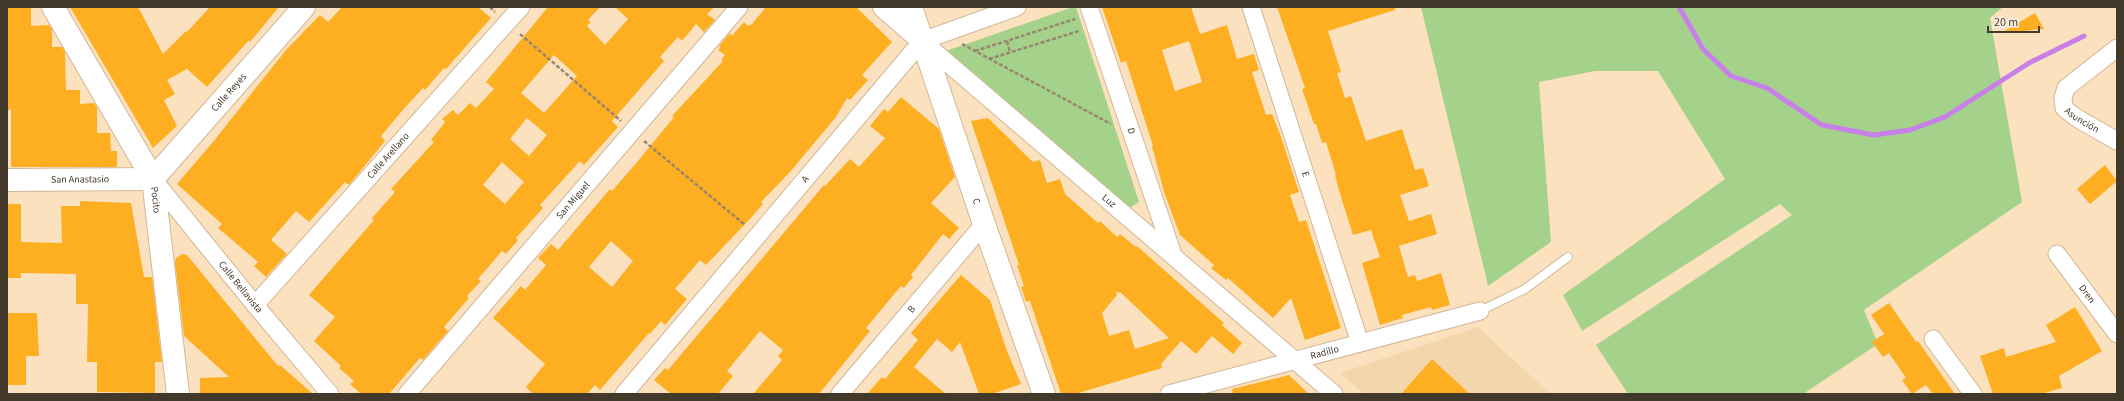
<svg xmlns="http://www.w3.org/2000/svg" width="2124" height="401" viewBox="0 0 2124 401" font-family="'Source Sans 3',sans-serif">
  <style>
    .built { fill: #f4d6ad }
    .green { fill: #a5d28b }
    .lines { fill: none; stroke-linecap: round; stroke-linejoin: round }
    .stream { stroke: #c880e9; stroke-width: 5 }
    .building { fill: #feaf21; fill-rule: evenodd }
    .lane-casing { stroke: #d1b796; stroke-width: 10 }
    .street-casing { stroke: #d1b796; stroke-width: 19 }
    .secondary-casing { stroke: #d1b796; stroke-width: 24 }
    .path { stroke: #98866f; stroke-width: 2.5; stroke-dasharray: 4 2; stroke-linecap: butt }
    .lane { stroke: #fff; stroke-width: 8 }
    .street { stroke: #fff; stroke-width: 17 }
    .secondary { stroke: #fff; stroke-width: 22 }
    .labels { text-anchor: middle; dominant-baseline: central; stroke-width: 3; stroke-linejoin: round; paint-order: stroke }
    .street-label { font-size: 10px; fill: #43392b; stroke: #fcf1e3 }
  </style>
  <rect width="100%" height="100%" fill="#fce1be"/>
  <path class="built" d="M1478 327 1550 394H1364L1340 373Z"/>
  <path class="green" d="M1073 7H1076L1139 202 1131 207 1119 206 943 52Z
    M1421 7H2003L1990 18 2022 202 1864 310 1878 344 1803 394H1628L1596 345 1792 215 1780 204 1582 331 1563 295 1725 179 1658 71H1595L1539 82 1551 242 1488 286Z"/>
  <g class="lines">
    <path class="stream" d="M1679 7 1703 49 1731 76 1767 88 1822 125 1874 135 1910 130 1945 117 2029 63 2084 36"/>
  </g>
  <path class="building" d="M7 7 31 8V26L49 25 52 29V47H62L65 52 66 90H80V104L94 103 97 107V133H110L111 151H117V167H11V109L7 111Z
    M70 7H138L163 54 186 31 187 32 210 7H279L250 42 249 40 207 87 187 69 167 80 175 94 164 100 177 126 153 148Z
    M342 7H478L491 18 446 69 444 68 425 90 423 88 402 111 381 136 385 141 349 185 345 182 309 222 296 211 271 240 287 254 266 277 254 266 258 262 218 228 222 224 177 184 213 142 286 50 320 15 328 22Z
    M548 7H600L588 20 591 22 587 26 605 45 628 19 615 7H714L707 14 715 20 704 32 696 24 682 41 678 37 660 57 664 61 612 121 618 127 584 165 580 161 540 205 543 208 516 238 518 240 506 254 502 251 478 279 481 281 467 296 469 298 444 327 448 331 423 360 420 358 389 394H361L350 384 354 381 339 368 341 366 314 341 335 317 309 295 374 220 372 218 395 192 391 189 434 142 431 140 445 122 442 119 453 110 458 115 470 103 476 108 494 89 486 82ZM554 55 577 76 544 113 521 93ZM527 118 547 135 529 156 510 139ZM502 162 524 182 505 204 483 185Z
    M766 7H856L892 42 862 75 868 80 850 100 847 98 836 117 790 172 761 202 763 204 749 220 706 265 700 260 675 289 687 299 665 325 661 321 650 334 649 333 600 390 595 385 587 394H533L526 387 545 364 493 318 521 286 525 290 546 265 538 258 551 244 558 250 610 189 612 191 638 161 674 117 672 116 723 61 721 60 725 55 718 50 720 48 719 46 730 33 732 36 744 22 748 26 752 24ZM611 241 633 261 612 287 589 267Z
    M1102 7H1191L1200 34 1227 25 1237 59 1254 54 1259 70 1252 72 1266 115 1272 114 1280 134 1299 192 1290 195 1299 222 1306 220 1341 328 1305 340 1291 298 1273 318 1228 278 1226 280 1211 268 1214 265 1180 235 1164 192 1152 146H1153L1126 61 1121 63ZM1189 41 1202 82 1175 91 1162 50Z
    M1277 7H1395V10L1328 31 1341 72 1337 73 1345 98 1351 96 1366 141 1402 129 1415 170 1423 168 1429 186 1400 195 1409 221 1431 214 1437 234 1399 246 1408 277 1415 275 1417 281 1441 273 1450 305 1432 310 1431 307 1402 315 1403 318 1380 325 1362 263 1380 257 1371 230 1353 235 1340 194 1335 175H1336L1326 142 1322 143 1316 124H1314L1302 89 1305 88Z
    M2035 13 2044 29 2001 33Z
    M901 97 939 129 955 177 931 203 959 228 949 239 943 234 911 275 913 277 904 288 901 286 866 328 870 331 819 394H753L782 360 778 356 783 350 760 331 727 371 733 376 718 394H671L654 380 665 368 668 370 824 185 825 186 850 159 859 167 885 138 870 126 884 109 888 112Z
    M988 118 1033 162 1040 160 1047 183 1060 179 1065 194 1098 223 1100 221 1117 237 1120 234 1136 247 1137 246 1224 323 1222 325 1242 343 1233 354 1212 336 1196 354 1181 341 1161 364 1162 368 1075 394H1061L1030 301 1026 302 1021 287 1024 286 1017 265H1019L971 121ZM1116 291 1119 293 1120 292 1169 338 1135 349 1129 330 1109 336 1102 313 1117 295Z
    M2105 165 2117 181 2090 204 2077 189Z
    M80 201 131 203 144 277H152L162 362H155V393L97 392V362H87L88 304H76V274L21 273V278H7V204H21V242L62 243 61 206H80Z
    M182 254 187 255 278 366 280 365 313 394H200V378L229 377 184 336 175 263 176 258Z
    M961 275 990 300 1007 351 1021 384 992 394H979L960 342 952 352 937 339 914 367 946 394H867L882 377 885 379 918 340 911 333Z
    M1889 303 1916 342 1918 341 1955 394H1933L1926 385 1912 394 1902 380 1906 378 1889 353 1883 357 1872 342 1884 334 1871 315Z
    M2075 307 2102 351 2059 376 2062 388 2041 394H1993L1980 356 2004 348 2006 357 2056 342 2046 325Z
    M7 313H37L39 356H26V385H7Z
    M1432 359 1470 394H1401Z
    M1289 375 1309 394H1233L1232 389Z"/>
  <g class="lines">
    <g class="lane-casing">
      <path id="lane" d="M1480 311 1525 289 1568 257"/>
    </g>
    <g class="street-casing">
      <g id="street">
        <path id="s1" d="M1089 7 1173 255"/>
        <path id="s2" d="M1251 7 1360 343"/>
        <path id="s3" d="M922 41 1334 394"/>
        <path id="s4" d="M2117 48 2066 88 2063 98 2064 108 2075 117 2117 141"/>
        <path id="s5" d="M153 179 255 305 330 394"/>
        <path id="s6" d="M2057 254 2117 334"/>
        <path id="s7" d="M255 305 521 7"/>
        <path d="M1933 339 1973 394"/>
        <path id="s8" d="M407 394 739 7"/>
        <path id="s9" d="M624 394 922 41 1017 7"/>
        <path id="s10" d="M840 394 984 224"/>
        <path id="s11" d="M1169 394 1480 311"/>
      </g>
    </g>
    <g class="secondary-casing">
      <g id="secondary">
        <path id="s12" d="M53 7 153 179 178 394"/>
        <path d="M884 7 922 40"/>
        <path id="s13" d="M911 7 984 224 1044 394"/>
        <path id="s14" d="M153 179 304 7"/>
        <path id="s15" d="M7 180 153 179"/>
      </g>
    </g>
    <path class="path" d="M490 7 495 12
      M520 34 621 121
      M1007 41 1010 52
      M962 44 1111 124
      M975 51 1075 19
      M989 59 1079 31
      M644 141 745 225"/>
    <use href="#lane" class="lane"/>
    <use href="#street" class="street"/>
    <use href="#secondary" class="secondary"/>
  </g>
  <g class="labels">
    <g class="street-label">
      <text stroke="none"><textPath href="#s14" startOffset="115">Calle Reyes</textPath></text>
      <text stroke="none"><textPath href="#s4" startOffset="107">Asunción</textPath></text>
      <text stroke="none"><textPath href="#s1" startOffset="131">D</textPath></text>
      <text stroke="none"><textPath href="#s7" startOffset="200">Calle Arellano</textPath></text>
      <text stroke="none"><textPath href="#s2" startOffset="176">E</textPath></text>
      <text stroke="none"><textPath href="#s9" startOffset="281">A</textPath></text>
      <text stroke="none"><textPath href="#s15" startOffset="73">San Anastasio</textPath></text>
      <text stroke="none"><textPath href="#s12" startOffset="220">Pocito</textPath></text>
      <text stroke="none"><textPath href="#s8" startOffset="255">San Miguel</textPath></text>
      <text stroke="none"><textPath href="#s13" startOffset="205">C</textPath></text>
      <text stroke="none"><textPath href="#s3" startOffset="246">Luz</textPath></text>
      <text stroke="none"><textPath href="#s5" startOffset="139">Calle Bellavista</textPath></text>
      <text stroke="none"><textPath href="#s6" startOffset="50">Dren</textPath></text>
      <text stroke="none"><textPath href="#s10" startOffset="111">B</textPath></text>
      <text stroke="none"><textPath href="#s11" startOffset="161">Radillo</textPath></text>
    </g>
  </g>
  <rect width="2124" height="401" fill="none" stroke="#43392b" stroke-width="16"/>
  <path d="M1988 26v6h51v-6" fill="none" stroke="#43392b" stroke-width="2"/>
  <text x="1994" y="26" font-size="12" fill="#43392b" stroke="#fcf1e3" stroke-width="3" paint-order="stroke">20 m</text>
</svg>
